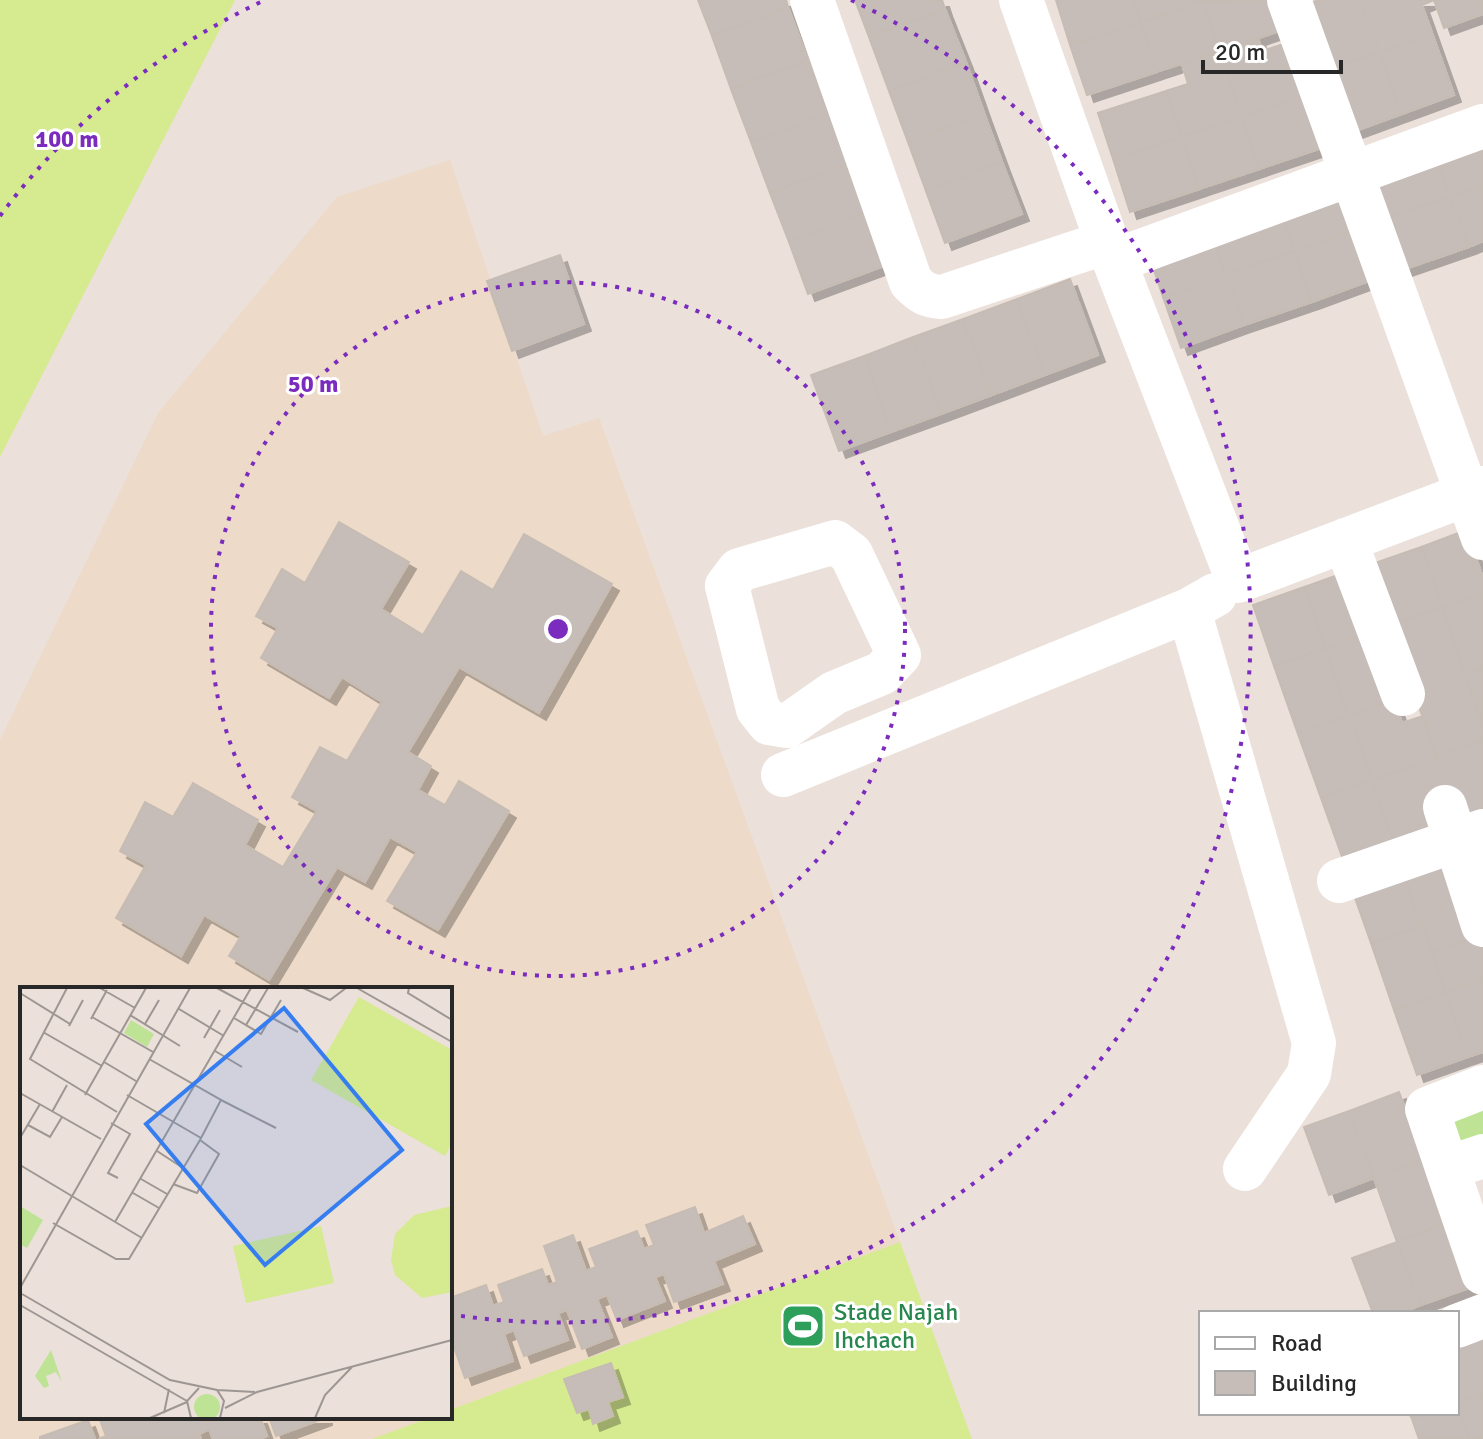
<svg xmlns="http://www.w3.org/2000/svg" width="1483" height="1439" viewBox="0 0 1483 1439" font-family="Signika,sans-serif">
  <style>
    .education { fill: #eddac8 }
    .green { fill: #bfe395 }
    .pitch { fill: #d6ea90 }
    .building { fill: #c6bdb9; stroke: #c6bcb3; stroke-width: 2; filter: url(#shadow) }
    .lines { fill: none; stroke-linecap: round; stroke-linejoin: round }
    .minor { stroke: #fff; stroke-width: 44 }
    .ring { fill: none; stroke: #7b2cbf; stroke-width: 4; stroke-dasharray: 4 8 }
    .labels { text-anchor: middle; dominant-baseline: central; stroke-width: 6; stroke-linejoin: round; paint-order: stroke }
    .leisure-label { font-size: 24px; fill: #27864d; stroke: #fff; text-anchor: start }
    .inset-road { fill: none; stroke: #9d9693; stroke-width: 2 }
    .view { fill: #367ef0; fill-opacity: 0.15; stroke: #367ef0; stroke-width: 4 }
    .inset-edge { fill: none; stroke: #282828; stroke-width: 4 }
    .centre { fill: #7b2cbf; stroke: #fff; stroke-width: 4 }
    .ring-label { font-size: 24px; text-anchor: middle; font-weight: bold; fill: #7b2cbf; stroke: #fff; stroke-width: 6; stroke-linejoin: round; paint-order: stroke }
  </style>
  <defs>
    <filter id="shadow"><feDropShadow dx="7" dy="7" stdDeviation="0" flood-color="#0004"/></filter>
  </defs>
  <rect width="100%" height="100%" fill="#ebe0da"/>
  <path class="education" d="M450 160 543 436 599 418 900 1242 450 1410V989H22V1417H431L372 1439H0V740L158 413 337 197Z"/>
  <path class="green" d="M1483 1091V1150L1461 1157 1445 1105Z"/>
  <path class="pitch" d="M0 0H235L0 457Z
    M900 1242 972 1439H372L431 1417H450V1410Z"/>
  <path class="building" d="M698 0H786L788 7 712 36Z
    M855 0H942L945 9 869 37Z
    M1056 0H1133L1140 22 1070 45Z
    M1133 0H1203L1204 1 1140 22Z
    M1276 0 1285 29 1220 51 1204 1Z
    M1319 0H1361L1379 52 1328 70 1304 5Z
    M1361 0H1434L1422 5 1432 33 1379 52Z
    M1434 0H1483V14L1444 28Z
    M1204 1 1220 51 1156 72 1140 22Z
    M788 7 808 60 731 89 712 36Z
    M945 9 966 62 889 91 869 37Z
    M1140 22 1156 72 1087 95 1070 45Z
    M1432 33 1454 95 1402 114 1379 52Z
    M1258 38 1262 51 1290 42 1307 94 1242 116 1220 51Z
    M1220 51 1242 116 1181 137 1166 91 1188 84 1182 64Z
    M1379 52 1402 114 1350 133 1328 70Z
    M808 60 828 114 751 142 731 89Z
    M966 62 984 113 908 142 889 91Z
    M1166 91 1181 137 1113 159 1098 113Z
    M1307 94 1324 147 1259 169 1242 116Z
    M984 113 1002 162 926 191 908 142Z
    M828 114 847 164 770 193 751 142Z
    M1242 116 1259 169 1199 189 1181 137Z
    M1483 134V184L1450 196 1435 150Z
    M1181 137 1199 189 1130 212 1113 159Z
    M1435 150 1450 196 1387 218 1372 173Z
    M1002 162 1022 214 945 243 926 191Z
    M847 164 865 213 789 242 770 193Z
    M1339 184 1355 229 1294 251 1278 205Z
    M1483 184V241L1469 247 1450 196Z
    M1450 196 1469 247 1405 269 1387 218Z
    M1278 205 1294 251 1226 275 1210 230Z
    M865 213 884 266 808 294 789 242Z
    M1355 229 1372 280 1312 302 1294 251Z
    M1210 230 1226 275 1163 297 1148 252Z
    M1294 251 1312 302 1244 325 1226 275Z
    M560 255 584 324 512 351 487 281Z
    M1226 275 1244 325 1181 348 1163 297Z
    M1070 279 1098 355 1045 375 1017 299Z
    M1017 299 1045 375 992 395 963 319Z
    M963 319 992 395 941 414 913 337Z
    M913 337 941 414 891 432 864 356Z
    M864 356 891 432 839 451 811 375Z
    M339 522 409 562 381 609 423 635 461 571 493 590 524 534 612 584 539 713 459 667 408 752 431 766 418 790 445 805 459 781 509 811 438 930 387 901 417 852 390 837 365 882 337 867 269 980 229 956 241 936 204 915 181 956 116 918 146 865 120 851 145 802 173 817 193 783 258 820 245 845 283 867 317 811 292 797 320 747 347 761 382 702 342 677 329 698 261 658 278 628 256 616 282 569 305 583Z
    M1466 530 1483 578V592L1442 607 1421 547Z
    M1421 547 1442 607 1391 625 1369 565Z
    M1349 571 1370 632 1325 648 1304 587Z
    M1304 587 1325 648 1274 666 1253 605Z
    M1483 592V668L1466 675 1442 607Z
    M1442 607 1466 675 1414 693 1391 625Z
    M1370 632 1394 699 1349 716 1325 648Z
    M1325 648 1349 716 1298 734 1274 666Z
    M1483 668V724L1466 675Z
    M1466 675 1483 724V740L1437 757 1414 693Z
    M1394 699 1402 723 1423 716 1437 757 1372 780 1349 716Z
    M1349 716 1372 780 1321 798 1298 734Z
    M1483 740V812L1460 821 1437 757Z
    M1437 757 1451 796 1441 828 1395 845 1372 780Z
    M1372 780 1395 845 1344 862 1321 798Z
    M1450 858 1478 937 1432 953 1404 877Z
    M1404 877 1422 925 1371 943 1354 895Z
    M1422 925 1446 992 1394 1010 1371 943Z
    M1483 935V979L1446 992 1432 953Z
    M1483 979V1052L1468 1057 1446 992Z
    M1446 992 1468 1057 1417 1075 1394 1010Z
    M1399 1092 1424 1159 1374 1178 1349 1111Z
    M1349 1111 1374 1178 1329 1195 1304 1127Z
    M1424 1159 1448 1222 1397 1242 1374 1178Z
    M695 1207 704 1233 743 1216 755 1244 714 1261 723 1284 674 1302 664 1274 655 1277 665 1301 617 1320 607 1295 597 1299 612 1337 582 1349 567 1310 558 1313 568 1340 524 1356 514 1330 504 1334 513 1361 465 1378 450 1336V1298L486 1285 493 1306 504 1302 498 1285 542 1269 548 1285 557 1282 544 1246 573 1235 586 1271 596 1267 589 1249 637 1231 644 1249 654 1245 646 1225Z
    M1448 1222 1472 1287 1421 1305 1397 1242Z
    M1397 1242 1421 1305 1401 1313H1373L1352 1258Z
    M1483 1326V1394L1457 1403V1335Z
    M611 1363 623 1397 608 1402 613 1416 593 1424 589 1409 577 1413 564 1379Z
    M1483 1394V1439H1470L1457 1403Z
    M1457 1404 1470 1439H1419L1412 1419 1429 1413H1457Z
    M1409 1413H1429L1412 1419Z
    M108 1417H260L267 1436 259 1439H213L209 1429 199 1434 201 1439H99L106 1436 100 1420Z
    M269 1417H325V1418L276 1436Z
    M88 1420 95 1439H40V1437Z"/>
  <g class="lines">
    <path class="minor" d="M812 0 911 282C922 293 927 296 942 297L1107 242
      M1021 0 1107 242 1238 581 1483 488
      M1289 0 1483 538
      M1114 261 1483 126
      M1345 540 1403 694
      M835 542 851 554 899 655 882 673 834 693 787 726 769 723 758 709 727 586 739 570Z
      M1189 610 1314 1043 1309 1074 1245 1169
      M783 775 1189 610 1215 595
      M1445 807 1483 925
      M1339 881 1483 831
      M1483 1156 1447 1168 1483 1273
      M1447 1168 1427 1109 1483 1087
      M1457 1326 1483 1316"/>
  </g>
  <g class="ring">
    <circle cx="558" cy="629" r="347"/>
    <path d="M0 216A694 694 0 0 1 265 0M851 0A694 694 0 0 1 455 1315"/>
  </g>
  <defs>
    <g id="stadium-square" transform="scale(2.3)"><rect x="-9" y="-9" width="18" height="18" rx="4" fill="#2e9e5b" stroke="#fff"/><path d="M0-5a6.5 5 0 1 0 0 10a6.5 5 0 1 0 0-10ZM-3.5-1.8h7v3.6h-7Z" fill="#fff"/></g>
  </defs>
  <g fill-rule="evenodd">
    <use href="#stadium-square" x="803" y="1326"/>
  </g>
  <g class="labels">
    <g class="leisure-label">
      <text x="834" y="1312">Stade Najah<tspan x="834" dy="28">Ihchach</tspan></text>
    </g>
  </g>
  <g transform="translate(20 987)">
    <rect width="432" height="432" fill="#ebe0da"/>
    <path d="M111 33 134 47 127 60 104 46ZM0 219 23 233 7 261 0 257ZM31 363 42 395 36 385 26 389 29 399 24 401 15 389ZM174 420a13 13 0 1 1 26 0a13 13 0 1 1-26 0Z" fill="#bfe395"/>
    <path d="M339 10 432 63V156L425 169 291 93ZM432 219V305L402 311 375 288 371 273 375 247 394 228ZM301 239 314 296 226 316 213 259Z" fill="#d6ea90"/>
    <path class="inset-road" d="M47 1 10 72 97 125M80 1 115 21M197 1 278 45M283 1 310 13 326 1M337 1 432 55M389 1 388 6 432 33M0 6 50 37M159 22 204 49M110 28 160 59M72 30 133 65M214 31 241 47 261 13M71 32 87 3M125 37 139 13M226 38 248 1M49 39 63 13M23 45 82 79M184 51 200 23M195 64 222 80M84 75 116 94M0 106 81 152M65 108 126 1M107 108 181 151M201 113 256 141M32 125 47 98M91 136 110 147 88 186 98 191M8 138 30 150 42 130M0 151 20 117M137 164 163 181M0 178 122 251M121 192 147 207M153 197 177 206 199 167 180 153M113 206 139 221M95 235 231 1M33 236 96 272H109L180 153 201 113 129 72M0 301 170 1M2 307 150 393 197 403 204 414 200 431M0 318 167 414M197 403 235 405M205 421 237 405 432 353M144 426 149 402M130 431 167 415M171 431 167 414 179 401M295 431 305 408 332 380"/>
    <path class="view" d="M264 21 382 163 245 278 126 137Z"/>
    <rect width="432" height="432" class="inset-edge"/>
  </g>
  <circle cx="558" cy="629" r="12" class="centre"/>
  <g class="ring-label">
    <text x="67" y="147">100 m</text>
    <text x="313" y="392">50 m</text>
  </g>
  <rect x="1199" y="1311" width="260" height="104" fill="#ffffff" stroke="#a9a9a9" stroke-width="2"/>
  <rect x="1215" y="1337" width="40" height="12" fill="#ffffff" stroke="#a9a9a9" stroke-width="2"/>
  <text x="1271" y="1351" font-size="24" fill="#282828">Road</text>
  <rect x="1215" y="1371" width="40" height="24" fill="#c6bdb9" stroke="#a9a9a9" stroke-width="2"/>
  <text x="1271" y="1391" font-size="24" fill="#282828">Building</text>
  <path d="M1203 60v12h138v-12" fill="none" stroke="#282828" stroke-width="4"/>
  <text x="1215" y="60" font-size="24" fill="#282828" stroke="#ffffff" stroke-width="6" paint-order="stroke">20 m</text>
</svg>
